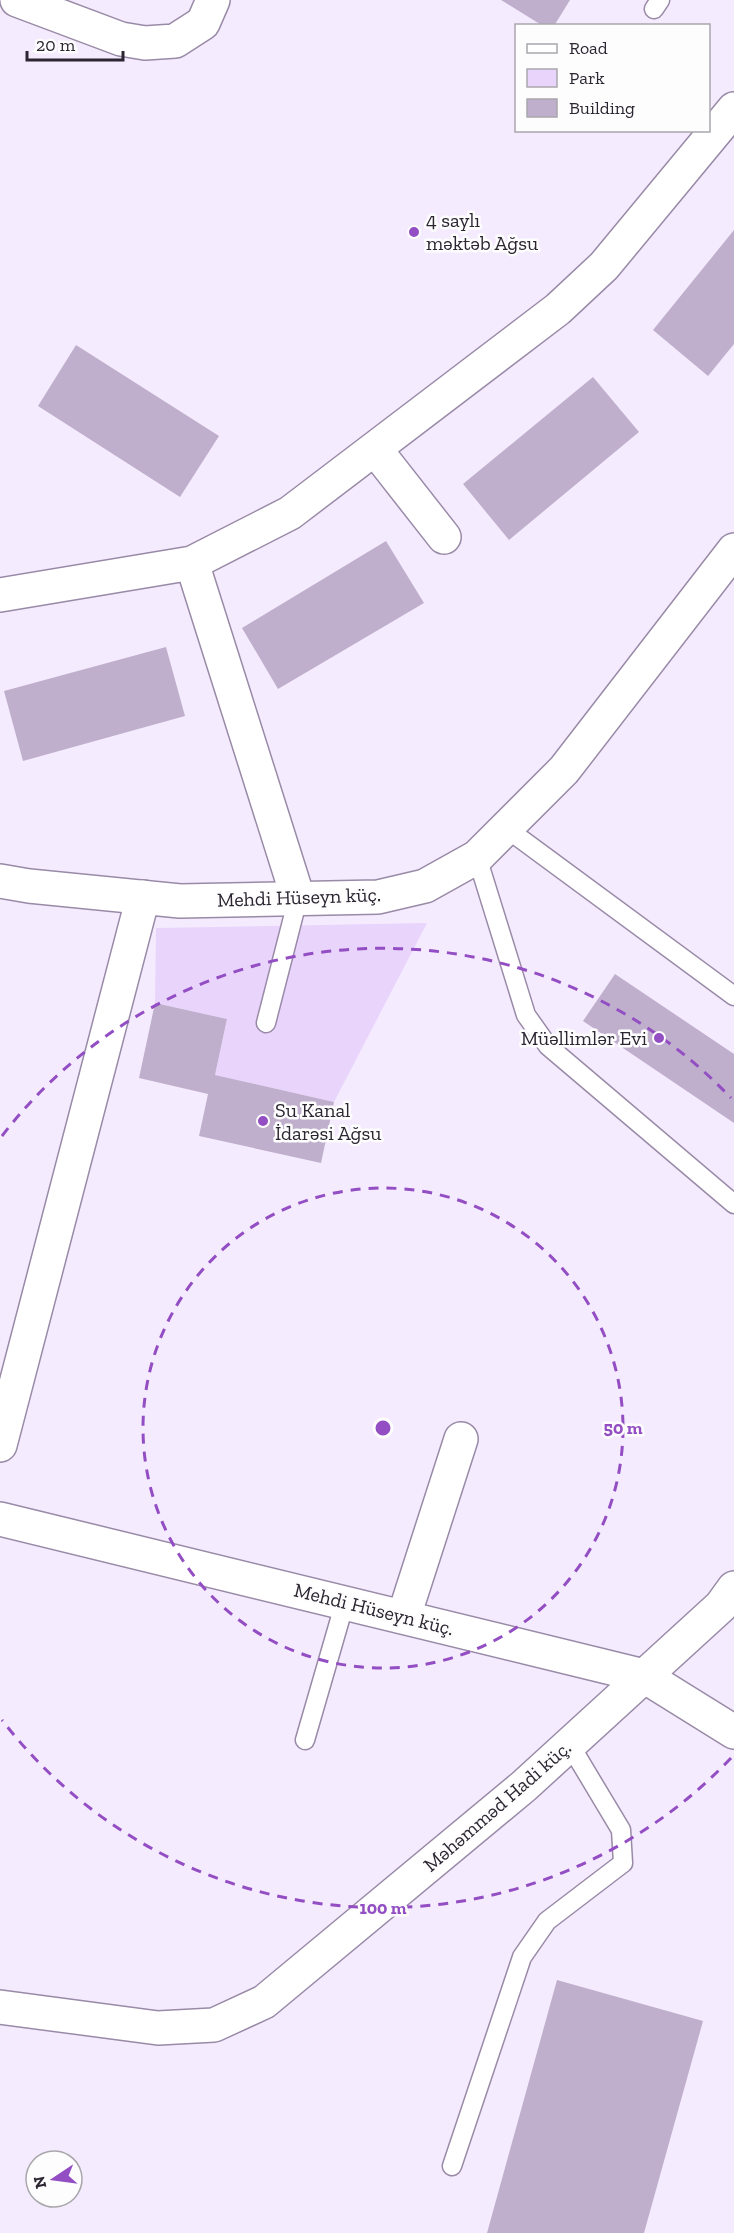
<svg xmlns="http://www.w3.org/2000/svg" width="734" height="2233" viewBox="0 0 734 2233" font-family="'Zilla Slab',serif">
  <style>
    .green { fill: #e9d4fc }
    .building { fill: #bfafcd }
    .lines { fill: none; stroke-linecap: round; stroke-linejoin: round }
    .service-casing { stroke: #998aa7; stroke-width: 21 }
    .minor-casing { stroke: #998aa7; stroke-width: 36 }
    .tertiary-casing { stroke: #998aa7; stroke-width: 36 }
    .service { stroke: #fff; stroke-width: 18 }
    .minor { stroke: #fff; stroke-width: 33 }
    .tertiary { stroke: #fff; stroke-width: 33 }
    .ring { fill: none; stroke: #924ec2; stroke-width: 3; stroke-dasharray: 10 8 }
    .poi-dot { fill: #924ec2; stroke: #fdfdfd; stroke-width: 2 }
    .labels { text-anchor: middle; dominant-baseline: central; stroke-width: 5; stroke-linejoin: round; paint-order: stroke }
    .poi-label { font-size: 20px; fill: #2c2632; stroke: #fdfdfd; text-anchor: start }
    .street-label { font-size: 20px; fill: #2c2632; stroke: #fdfdfd }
    .centre { fill: #924ec2; stroke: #fdfdfd; stroke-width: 3 }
    .ring-label { font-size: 18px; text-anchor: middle; font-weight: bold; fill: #924ec2; stroke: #fdfdfd; stroke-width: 5; stroke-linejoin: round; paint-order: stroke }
  </style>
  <rect width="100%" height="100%" fill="#f5ebfe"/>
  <path class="green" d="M427 923 334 1102 215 1075 227 1019 155 1003 156 928Z"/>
  <path class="building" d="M501 0H570L554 26H543Z
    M734 230V344L708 376 653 330Z
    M76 345 219 436 180 497 38 406Z
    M593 377 639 432 509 540 463 484Z
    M386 541 424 603 278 689 242 628Z
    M166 647 185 716 23 761 4 691Z
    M615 974 734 1054V1123L583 1021Z
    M155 1003 227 1019 215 1075 334 1102 321 1163 199 1136 208 1094 139 1078Z
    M557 1980 703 2021 644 2233H487Z"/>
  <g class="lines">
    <g class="service-casing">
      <path id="service" d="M654 9 660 0
        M506 828 734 996
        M477 857 526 1015 548 1046 734 1204
        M266 1023 298 898
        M305 1740 345 1602
        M452 2166 522 1957 547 1921 623 1863 621 1830 570 1745"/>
    </g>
    <g class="minor-casing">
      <path id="minor" d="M17 0 121 39 145 43 175 41 203 23 213 0
        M375 449 444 537
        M192 563 298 898
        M0 595 192 563 290 513 558 309 604 266 734 109
        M0 1445 143 897
        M0 1519 644 1676 734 1732
        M404 1616 461 1439
        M0 2007 158 2028 214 2025 264 2002 524 1786 721 1606 734 1588"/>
    </g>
    <g class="tertiary-casing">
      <path id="tertiary" d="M0 881 29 886 180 901 378 897 425 886 477 857 564 770 734 550"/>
    </g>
    <use href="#service" class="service"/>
    <use href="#minor" class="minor"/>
    <use href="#tertiary" class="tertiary"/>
  </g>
  <g class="ring">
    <circle cx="383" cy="1428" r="240"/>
    <path d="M731 1758A480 480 0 0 1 2 1720M2 1136A480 480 0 0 1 731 1098"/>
  </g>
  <g class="poi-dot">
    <circle cx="414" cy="232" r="6"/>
    <circle cx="659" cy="1038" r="6"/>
    <circle cx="263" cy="1121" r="6"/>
  </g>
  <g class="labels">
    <g class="poi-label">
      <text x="426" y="220">4 saylı<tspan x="426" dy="23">məktəb Ağsu</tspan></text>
      <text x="647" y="1038" text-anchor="end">Müəllimlər Evi</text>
      <text x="275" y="1110">Su Kanal<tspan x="275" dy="23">İdarəsi Ağsu</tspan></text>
    </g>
    <g class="street-label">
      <text transform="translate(299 897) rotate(-2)">Mehdi Hüseyn küç.</text>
      <text transform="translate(374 1609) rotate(14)">Mehdi Hüseyn küç.</text>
      <text transform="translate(497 1806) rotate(-41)">Məhəmməd Hadi küç.</text>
    </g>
  </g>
  <circle cx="383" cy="1428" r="9" class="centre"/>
  <g class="ring-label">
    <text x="623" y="1434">50 m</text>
    <text x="383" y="1914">100 m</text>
  </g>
  <rect x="515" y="24" width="195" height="108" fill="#fdfdfd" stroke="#a9a7ac" stroke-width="1.5"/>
  <rect x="527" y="44" width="30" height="9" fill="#ffffff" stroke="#a9a7ac" stroke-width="1.5"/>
  <text x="569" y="54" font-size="18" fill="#2c2632">Road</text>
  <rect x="527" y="69" width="30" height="18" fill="#e9d4fc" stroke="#a9a7ac" stroke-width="1.5"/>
  <text x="569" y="84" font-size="18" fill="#2c2632">Park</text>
  <rect x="527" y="99" width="30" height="18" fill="#bfafcd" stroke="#a9a7ac" stroke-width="1.5"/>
  <text x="569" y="114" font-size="18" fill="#2c2632">Building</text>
  <g transform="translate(54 2179) rotate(257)"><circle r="28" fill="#fdfdfd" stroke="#a9a7ac" stroke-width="1.5"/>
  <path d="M0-4.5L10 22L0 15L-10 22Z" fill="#924ec2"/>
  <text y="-9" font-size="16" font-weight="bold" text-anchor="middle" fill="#2c2632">N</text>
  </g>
  <path d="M27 51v9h96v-9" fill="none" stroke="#2c2632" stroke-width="3"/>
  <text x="36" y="51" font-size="18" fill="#2c2632" stroke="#fdfdfd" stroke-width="4.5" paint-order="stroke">20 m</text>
</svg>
